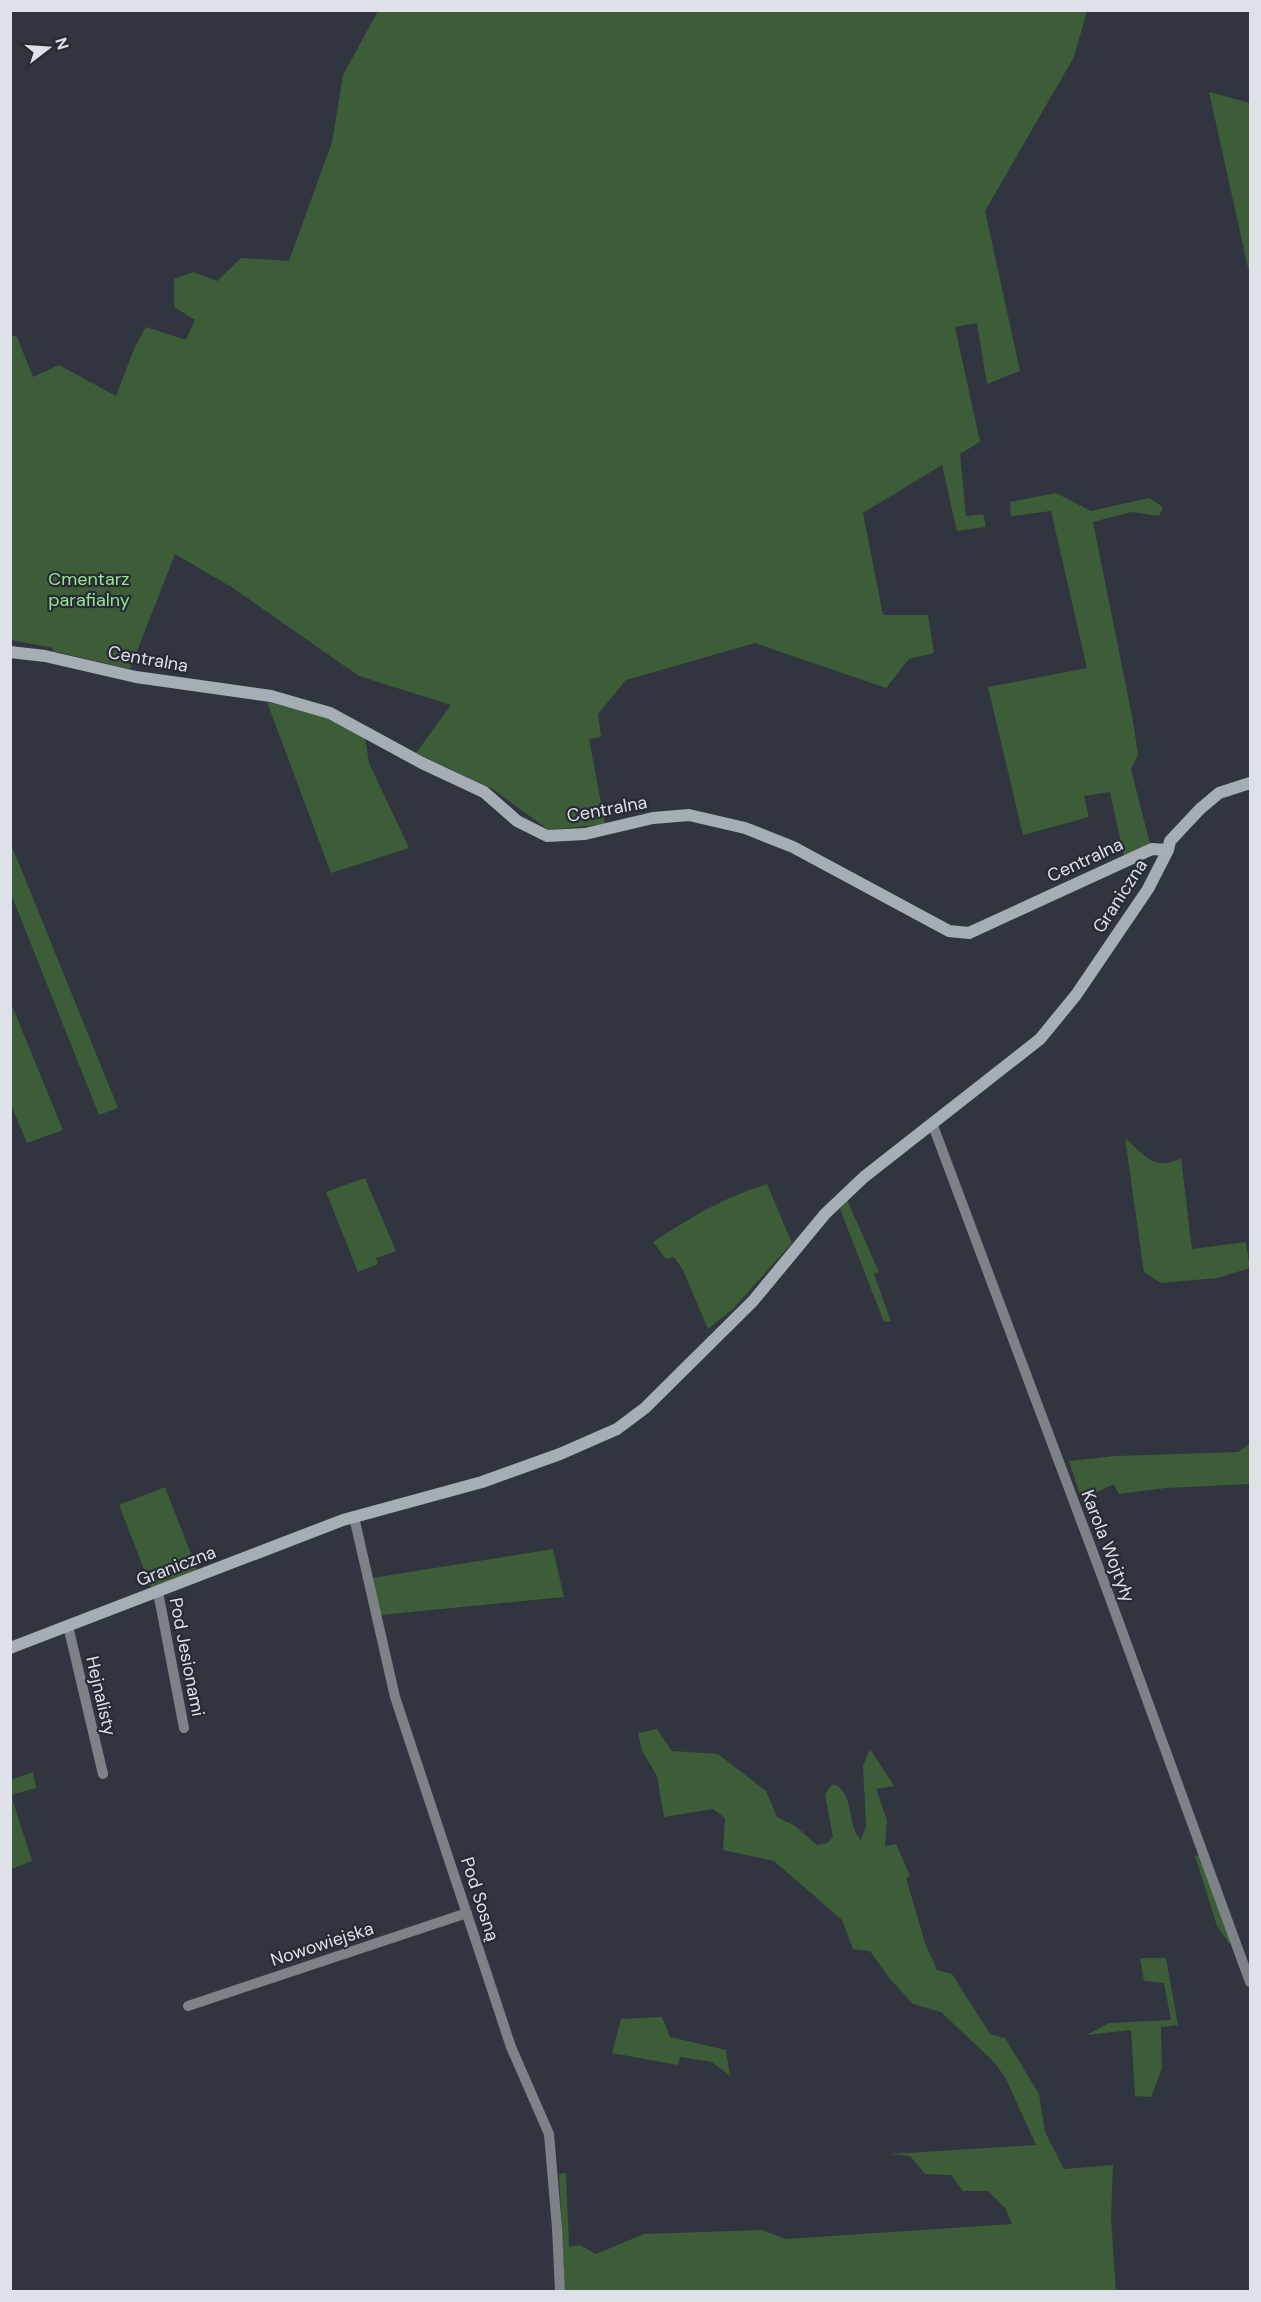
<svg xmlns="http://www.w3.org/2000/svg" width="1261" height="2302" viewBox="0 0 1261 2302" font-family="'DM Sans',sans-serif">
  <style>
    .green { fill: #3c5d38 }
    .lines { fill: none; stroke-linecap: round; stroke-linejoin: round }
    .street { stroke: #7c8286; stroke-width: 10 }
    .secondary { stroke: #a4aeb4; stroke-width: 12 }
    .labels { text-anchor: middle; dominant-baseline: central; stroke-width: 4.5; stroke-linejoin: round; paint-order: stroke }
    .park-label { font-size: 18px; fill: #9be790; stroke: #262b35 }
    .street-label { font-size: 18px; fill: #dee1e8; stroke: #262b35 }
  </style>
  <rect width="100%" height="100%" fill="#303540"/>
  <path class="green" d="M378 11H1087L1074 57 985 211 1020 371 987 384 977 323 955 327 980 442 960 454 966 516 983 514 986 527 957 531 942 465 863 513 883 615H928L934 653 909 659 886 688 755 643 626 680 598 714 601 737 589 739 605 824 549 830 491 788 416 753 451 705 359 676 233 588 175 554 130 669 53 651V648L11 640 10 335 17 337 33 377 59 365 116 396 134 349 146 327 186 340 195 320 174 307V279L193 272 217 281 241 258 289 261 332 142 343 75Z
    M1209 92 1250 103V277Z
    M1056 493 1091 511 1149 498 1163 507 1159 516 1131 512 1093 522 1133 721 1138 755 1131 769 1150 844 1124 856 1110 792 1084 796 1089 817 1023 835 988 687 1087 668 1051 511 1011 516 1010 502Z
    M267 702 322 715 365 737 369 763 409 848 331 873Z
    M11 844 118 1108 99 1115 11 894Z
    M10 1001 63 1130 27 1143 11 1105Z
    M1125 1138C1144 1155 1155 1172 1181 1158L1192 1249 1246 1242 1250 1268 1217 1278 1161 1283 1144 1272Z
    M365 1178 396 1251 376 1258 378 1264 358 1272 326 1192Z
    M767 1184 792 1243 733 1309 708 1329 683 1270 674 1257 666 1259 653 1242C689 1218 726 1196 767 1184Z
    M847 1200 879 1272 874 1274 891 1321 884 1322 840 1209Z
    M1250 1443V1484L1166 1488 1119 1494 1114 1484 1095 1493 1080 1495 1069 1461 1115 1456 1238 1452Z
    M165 1487 198 1572 152 1590 119 1505Z
    M553 1549 564 1597 381 1615 372 1578Z
    M657 1729 672 1751 718 1754 766 1791 777 1817 795 1826 817 1845 827 1843 833 1837 825 1794 833 1784C855 1791 846 1825 861 1840L866 1826 863 1766 870 1749 894 1786 876 1789 887 1820 885 1846 896 1844 910 1876 906 1878 925 1943 937 1970 952 1974 990 2034 1005 2038 1039 2094 1045 2132 1064 2169 1113 2165 1111 2218 1116 2291H565L559 2174 566 2173 569 2247 580 2245 596 2254 644 2234 762 2230 786 2239 1012 2224 1005 2208 988 2191H963L951 2175 925 2174 910 2156 890 2154 1036 2145 1005 2077 994 2062 941 2012 913 2004 890 1979 870 1951 853 1949 842 1920 774 1861 723 1850 725 1818 713 1809 664 1817 657 1776 642 1751 638 1733Z
    M33 1772 36 1788 11 1795 32 1861 11 1869V1780Z
    M1200 1855 1233 1943H1229L1217 1926 1195 1856Z
    M1140 1958H1166L1178 2025 1161 2027 1162 2068 1151 2097 1135 2096 1131 2030 1086 2035 1109 2023 1171 2020 1164 1983 1144 1981Z
    M662 2017 670 2037 726 2050 730 2076 712 2062 680 2057 678 2065 612 2053 621 2019Z"/>
  <g class="lines">
    <path class="street" d="M932 1123 1107 1590 1250 1982
      M354 1517 395 1697 511 2047 549 2134 557 2228 560 2292
      M158 1592 184 1728
      M68 1626 103 1774
      M188 2006 467 1913"/>
    <path class="secondary" d="M10 652 45 656 136 677 271 696 330 713 422 763 484 792 517 821 547 836 585 834 653 818 689 815 745 828 793 847 949 931 969 933 1152 849 1168 850
      M10 1648 343 1520 482 1482 560 1454 617 1429 645 1408 753 1301 825 1214 864 1177 1040 1039 1076 995 1148 889 1168 850 1170 841 1200 809 1219 793 1250 783"/>
  </g>
  <g class="labels">
    <g class="park-label">
      <text x="89" y="579">Cmentarz<tspan x="89" dy="21">parafialny</tspan></text>
    </g>
    <g class="street-label">
      <text transform="translate(148 659) rotate(10)">Centralna</text>
      <text transform="translate(607 809) rotate(-10)">Centralna</text>
      <text transform="translate(1085 860) rotate(-25)">Centralna</text>
      <text transform="translate(1120 896) rotate(-57)">Graniczna</text>
      <text transform="translate(1108 1546) rotate(69)">Karola Wojtyły</text>
      <text transform="translate(176 1566) rotate(-21)">Graniczna</text>
      <text transform="translate(187 1657) rotate(79)">Pod Jesionami</text>
      <text transform="translate(101 1696) rotate(77)">Hejnalisty</text>
      <text transform="translate(480 1899) rotate(72)">Pod Sosną</text>
      <text transform="translate(322 1944) rotate(-18)">Nowowiejska</text>
    </g>
  </g>
  <rect width="1261" height="2302" fill="none" stroke="#dee1e8" stroke-width="24"/>
  <g transform="translate(48 48) rotate(73)" stroke="#262b35" stroke-width="4.5" paint-order="stroke">
  <path d="M0-4.5L10 22L0 15L-10 22Z" fill="#dee1e8"/>
  <text y="-9" font-size="16" font-weight="bold" text-anchor="middle" fill="#dee1e8">N</text>
  </g>
</svg>
